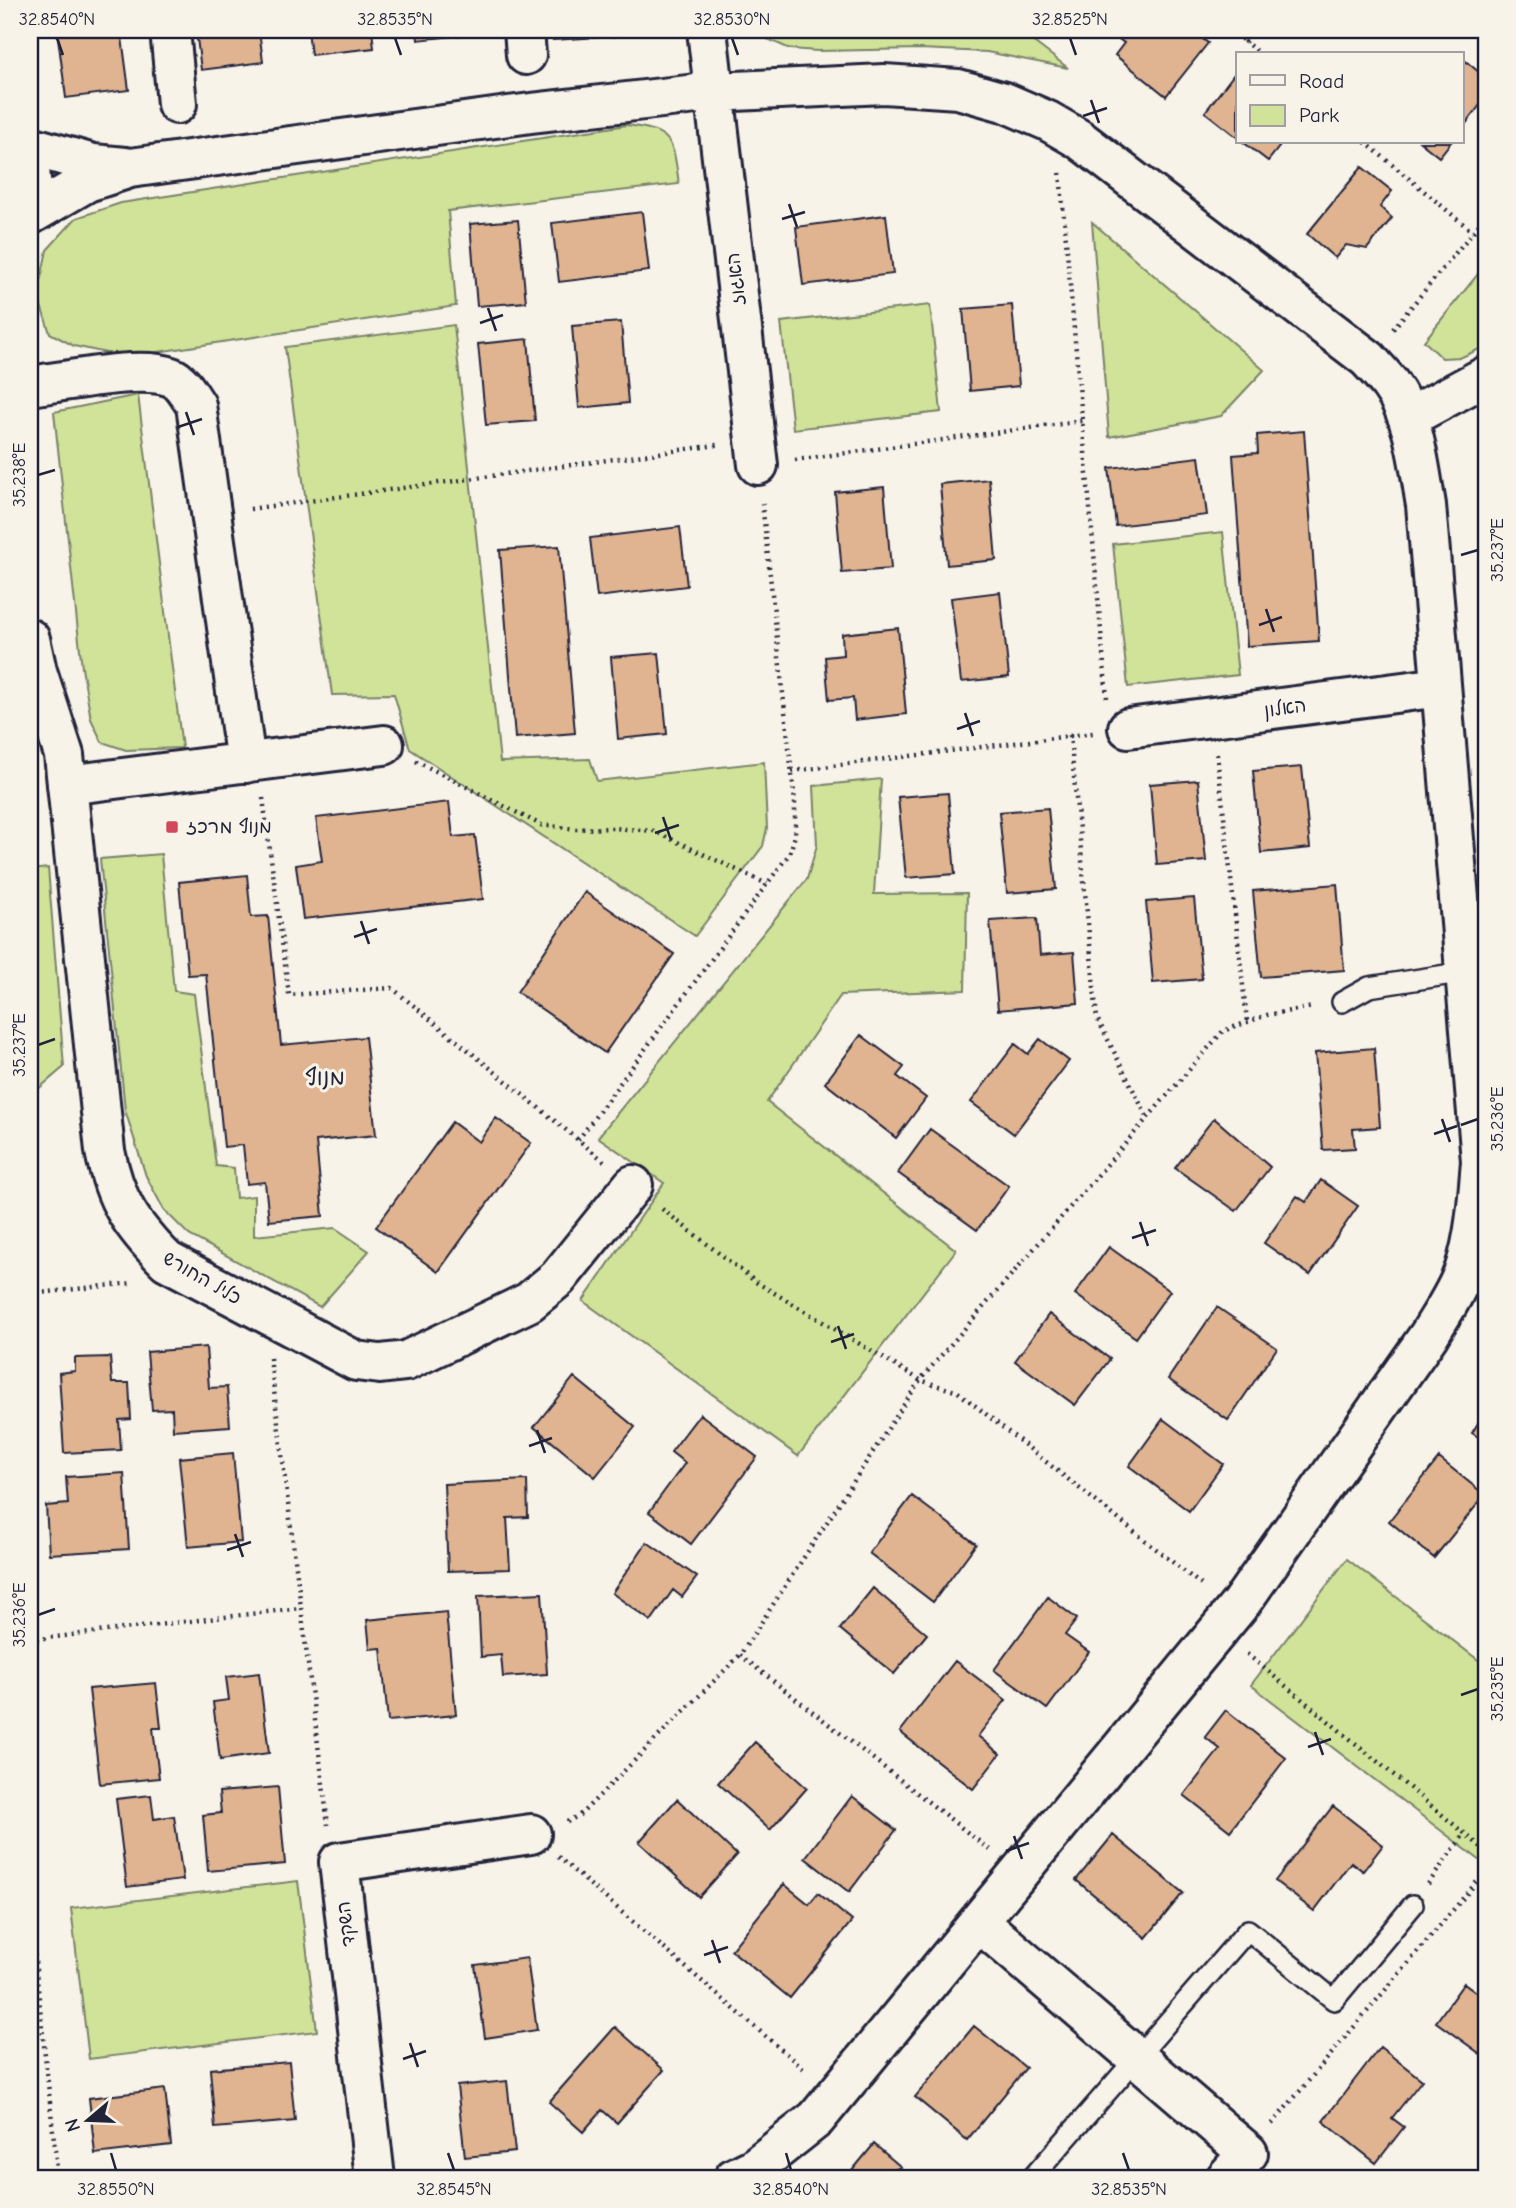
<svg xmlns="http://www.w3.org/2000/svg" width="1516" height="2208" viewBox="0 0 1516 2208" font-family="'Comic Neue','Playpen Sans Hebrew',sans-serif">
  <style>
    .green { fill: #d0e398; stroke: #79826a; stroke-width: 2 }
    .building { fill: #e0b490; stroke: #22223b; stroke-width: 2 }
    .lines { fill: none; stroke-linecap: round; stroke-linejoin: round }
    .service-casing { stroke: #22223b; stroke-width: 24 }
    .minor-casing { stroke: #22223b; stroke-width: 44 }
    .tertiary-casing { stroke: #22223b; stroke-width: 44 }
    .path { stroke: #22223b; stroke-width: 4.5; stroke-dasharray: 2 5; stroke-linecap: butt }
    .service { stroke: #f7f3e8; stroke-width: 19 }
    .minor { stroke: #f7f3e8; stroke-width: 38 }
    .tertiary { stroke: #f7f3e8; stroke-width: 38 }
    .ticks { fill: none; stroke: #22223b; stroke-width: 2.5 }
    .poi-dot { fill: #d1495b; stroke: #f7f3e8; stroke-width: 2.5 }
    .labels { text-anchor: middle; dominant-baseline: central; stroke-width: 6; stroke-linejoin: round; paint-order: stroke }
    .street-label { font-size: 19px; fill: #22223b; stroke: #f7f3e8 }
    .poi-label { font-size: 19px; fill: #22223b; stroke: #f7f3e8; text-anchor: start }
    .quarter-label { font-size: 23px; fill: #22223b; stroke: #f7f3e8 }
    .neatline { fill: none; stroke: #22223b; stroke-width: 2.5 }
    .ticks-label { font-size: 18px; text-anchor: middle; fill: #22223b }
  </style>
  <rect width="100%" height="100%" fill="#f7f3e8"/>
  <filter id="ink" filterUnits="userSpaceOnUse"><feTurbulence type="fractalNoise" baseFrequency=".0143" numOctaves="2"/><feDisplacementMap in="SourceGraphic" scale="14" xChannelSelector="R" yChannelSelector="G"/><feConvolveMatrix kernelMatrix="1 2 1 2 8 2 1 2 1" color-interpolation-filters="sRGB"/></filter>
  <g filter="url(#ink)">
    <path class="green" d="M759 30H1018L1068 68 987 52 920 49 818 51 790 49 763 37Z
      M627 125C674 131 673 141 679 184L448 211 456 306 125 357 74 346 50 333 40 303V283L47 250 76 218 121 203Z
      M1092 222 1264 370 1221 416 1109 437Z
      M1486 264V346L1462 357 1442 358 1424 341Z
      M930 305 941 412 793 429 781 322Z
      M454 325 500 762 590 759 597 781 764 762 767 828 763 846 695 936 410 749 394 694 332 695 285 347Z
      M138 395 182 748 126 750 102 742 91 719 82 668 54 412Z
      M1223 532 1238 675 1128 687 1113 544Z
      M881 779 874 894 967 893 965 990 841 995 767 1102 956 1250 798 1456 583 1301 664 1183 598 1137 807 879 817 845 814 786Z
      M161 854 174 991 194 994 216 1166 234 1168 236 1198 254 1196V1236L335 1228 369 1251 320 1307 189 1235 164 1210 146 1176 125 1110 100 859Z
      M48 868 64 1067 30 1096V870Z
      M1347 1559 1486 1666V1865L1251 1685Z
      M298 1881 317 2031 89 2059 71 1908Z"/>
    <path class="building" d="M57 30H121L129 90 66 98Z
      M196 30H259L263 62 201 70Z
      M308 30H372L374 48 311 55Z
      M417 30H480L481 33 418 40Z
      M553 30H616V36L553 40Z
      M1107 30H1191L1208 43 1166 96 1115 55 1124 43Z
      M1462 58 1486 78V97L1462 129Z
      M1238 69V138L1205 112Z
      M1243 142H1283L1268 161Z
      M1420 142H1451L1439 157Z
      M1362 167 1392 191 1380 207 1392 218 1367 249 1346 245 1335 258 1307 234Z
      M642 212 649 271 559 282 552 223Z
      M886 215 893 274 803 285 796 227Z
      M518 220 526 302 477 306 470 224Z
      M1012 305 1019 386 970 391 963 309Z
      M621 322 628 403 579 408 572 326Z
      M528 339 535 421 486 425 478 344Z
      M1304 431 1319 641 1247 646 1233 455 1258 453 1257 435Z
      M1199 457 1207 515 1116 526 1109 468Z
      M989 479 996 560 947 565 940 484Z
      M884 487 891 569 842 573 835 492Z
      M680 527 687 586 597 597 590 538Z
      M559 546 575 733 515 738 500 550Z
      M1000 592 1009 677 961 682 951 598Z
      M898 628 906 714 855 720 853 698 829 700 825 657 843 655 842 634Z
      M659 653 667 734 618 739 611 657Z
      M1302 767 1310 848 1261 853 1253 771Z
      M1198 780 1206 861 1157 865 1150 784Z
      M948 793 955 874 906 878 898 797Z
      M449 802 453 837 475 835 483 899 303 919 296 865 322 861 316 818Z
      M1048 808 1056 889 1007 893 999 812Z
      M247 875 251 917 268 916 281 1045 365 1037 376 1135 316 1141 323 1216 269 1221 265 1182 247 1184 243 1145 224 1147 206 974 188 975 179 882Z
      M1337 884 1344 970 1261 977 1253 891Z
      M585 892 674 954 605 1053 517 992Z
      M1194 898 1202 979 1153 983 1146 902Z
      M1037 918 1040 955 1074 952 1078 1003 998 1010 990 921Z
      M861 1035 904 1067 897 1076 926 1098 896 1138 825 1083Z
      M1040 1039 1069 1061 1014 1134 971 1102 1015 1044 1028 1054Z
      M1374 1048 1380 1127 1353 1129 1355 1148 1323 1150 1315 1053Z
      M496 1118 531 1143 438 1272 376 1227 452 1122 479 1142Z
      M1214 1118 1270 1167 1236 1211 1175 1168Z
      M930 1129 1009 1186 977 1230 898 1173Z
      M1321 1180 1358 1206 1310 1275 1264 1243 1297 1196 1306 1202Z
      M1109 1247 1170 1291 1136 1338 1075 1294Z
      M1217 1307 1277 1348 1228 1420 1168 1379Z
      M1049 1314 1110 1359 1075 1405 1015 1361Z
      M206 1347 209 1388 227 1387 230 1426 173 1430 172 1409 152 1410 147 1352Z
      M110 1357 112 1383H129L131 1419 119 1420 121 1450 64 1453 59 1373 75 1371V1358Z
      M574 1377 635 1427 595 1477 534 1427Z
      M1486 1410V1442L1472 1433Z
      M700 1414 757 1457 691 1544 649 1512 685 1463 671 1452Z
      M1163 1419 1223 1464 1189 1511 1129 1466Z
      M233 1453 241 1542 188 1547 179 1458Z
      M1439 1458 1485 1495 1434 1558 1389 1521Z
      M124 1473 129 1549 49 1554 46 1506 68 1504 66 1477Z
      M527 1480 528 1517 507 1518 510 1569 448 1571 444 1484Z
      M912 1496 976 1544 933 1602 869 1553Z
      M647 1542 697 1577 682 1597 673 1590 651 1621 612 1593Z
      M873 1588 927 1634 894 1674 840 1629Z
      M542 1593 547 1674 503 1677 501 1655 481 1657 478 1596Z
      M1048 1597 1077 1619 1065 1635 1089 1652 1047 1709 994 1670Z
      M446 1612 456 1715 388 1721 381 1648 370 1649 367 1620Z
      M955 1661 1006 1700 978 1736 1000 1754 973 1789 900 1732Z
      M259 1673 269 1753 220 1760 213 1702 229 1700 226 1677Z
      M156 1683 161 1728H153L159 1778 100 1784 89 1689Z
      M1226 1710 1286 1758 1230 1831 1184 1795 1220 1749 1205 1737Z
      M755 1742 807 1788 770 1830 718 1783Z
      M278 1787 285 1864 208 1871 203 1815 221 1813 219 1792Z
      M151 1795 154 1819 174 1816 183 1880 127 1887 116 1799Z
      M852 1796 896 1830 849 1892 805 1858Z
      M677 1799 737 1855 699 1897 639 1842Z
      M1333 1806 1383 1845 1363 1871 1351 1862 1314 1911 1275 1881Z
      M1113 1835 1183 1893 1146 1938 1076 1880Z
      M784 1884 809 1904 818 1893 852 1921 790 1998 731 1950Z
      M527 1958 537 2030 485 2038 475 1965Z
      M1486 1981V2058L1436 2022 1464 1983 1478 1993Z
      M974 2026 1026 2068 967 2140 915 2097Z
      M615 2027 664 2070 617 2123 602 2110 583 2132 549 2102Z
      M1380 2047 1422 2080 1392 2118 1404 2127 1376 2163 1323 2121Z
      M289 2062 295 2121 215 2128 210 2069Z
      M507 2081 515 2152 465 2157 457 2086Z
      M165 2089 171 2145 95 2154 89 2098Z
      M874 2144 901 2167 892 2171 900 2178H846Z"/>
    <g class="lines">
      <g class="service-casing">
        <path id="service" d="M1342 1002 1369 987 1465 972
          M1032 2178 1248 1930 1334 2000 1413 1905"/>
      </g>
      <g class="minor-casing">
        <path id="minor" d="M170 30 177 104
          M524 30 526 55
          M707 30 758 465
          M30 146 93 164 125 167
          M30 215 87 182 130 168 531 113 714 92 884 84 958 89 1004 102 1048 121 1079 139 1368 359C1375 367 1383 375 1390 384 1415 417 1419 466 1426 505L1481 1161C1478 1196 1476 1234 1465 1268 1457 1292 1442 1313 1429 1335L1241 1603 816 2119 754 2168 734 2178
          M30 386C63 382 142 365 171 377 182 381 189 395 196 405L246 763
          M1408 418 1486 376
          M30 639 37 671 64 755 105 1151C115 1201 131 1225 167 1261L356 1361 380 1364 406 1361 529 1302 558 1278 633 1185
          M1128 728 1441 687
          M67 785 384 745
          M979 1922 1248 2153 1226 2178
          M375 2178 339 1862 531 1834"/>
      </g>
      <g class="tertiary-casing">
        <path id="tertiary" d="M30 168 32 192 30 199"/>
      </g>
      <path class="path" d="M1230 30 1245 42
        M1255 30 1245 42 1260 54
        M1485 30 1486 31
        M1365 142 1473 232
        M1060 173 1107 698
        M1393 329 1486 216
        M795 460 1082 421
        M250 509 717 445
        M1070 735 1097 1018 1147 1117
        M1217 754 1247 1021
        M416 761 541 825 576 829 614 828 654 831 767 884
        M792 771 1093 733
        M263 798 289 995 392 988 604 1161
        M578 1140 790 853 795 835V802L762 503
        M662 1209 756 1282 920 1380 958 1392 1204 1587
        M30 1294 133 1283
        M270 1358 328 1825
        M30 1640 301 1608
        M1247 1654 1486 1851
        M740 1655 990 1850
        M567 1822 581 1814 740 1655 920 1380 1223 1031 1267 1015 1313 1007
        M558 1857 806 2071
        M1428 1884 1465 1833
        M30 1913 58 2178
        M1272 2124 1486 1871"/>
      <use href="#service" class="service"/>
      <use href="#minor" class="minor"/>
      <use href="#tertiary" class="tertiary"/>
    </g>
  </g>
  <path class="ticks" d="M57 38 63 55M395 38 401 55M732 38 738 55M1070 38 1076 55M1091 100 1099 123M1083 116 1107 108M789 204 797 227M782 219 805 212M488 308 496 331M480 323 503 315M186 412 194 435M178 427 202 419M38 475 55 470M1461 555 1478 550M1266 609 1274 632M1259 625 1282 617M965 713 973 736M957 729 980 721M663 817 671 840M655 833 679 825M361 921 369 944M354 937 377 929M38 1045 55 1039M1442 1119 1450 1142M1461 1125 1478 1119M1434 1134 1457 1126M1140 1222 1148 1246M1132 1238 1156 1230M838 1326 846 1349M831 1342 854 1334M537 1430 545 1453M529 1446 552 1438M235 1534 243 1557M227 1550 251 1542M38 1615 55 1609M1461 1695 1478 1689M1315 1732 1323 1755M1308 1747 1331 1739M1014 1836 1022 1859M1006 1851 1029 1843M712 1940 720 1963M704 1955 728 1947M410 2043 418 2067M403 2059 426 2051M111 2153 116 2170M448 2153 454 2170M786 2153 791 2170M1123 2153 1129 2170"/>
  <rect class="poi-dot" x="165" y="820" width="14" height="14" rx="3.5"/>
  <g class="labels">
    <g class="street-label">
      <text transform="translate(736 279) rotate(-97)">האגוז</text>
      <text transform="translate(1285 708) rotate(-8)">האלון</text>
      <text transform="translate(202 1278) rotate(30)">כליל החורש</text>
      <text transform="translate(346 1924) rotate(-97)">השקד</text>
    </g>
    <g class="poi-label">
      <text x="186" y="827">מנוף מרכז</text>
    </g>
    <g class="quarter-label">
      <text x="325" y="1077">מנוף</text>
    </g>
  </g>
  <rect width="1516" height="2208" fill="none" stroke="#f7f3e8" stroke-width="77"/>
  <rect x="1236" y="52" width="228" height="91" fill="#f7f3e8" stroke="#a29fa3" stroke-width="2"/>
  <rect x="1250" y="75" width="35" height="10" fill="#f7f3e8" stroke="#a29fa3" stroke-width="2"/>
  <text x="1299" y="88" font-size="21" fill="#22223b">Road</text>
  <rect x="1250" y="105" width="35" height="21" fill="#d0e398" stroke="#a29fa3" stroke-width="2"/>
  <text x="1299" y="122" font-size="21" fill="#22223b">Park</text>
  <g transform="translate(88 2120) rotate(251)" stroke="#f7f3e8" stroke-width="5" paint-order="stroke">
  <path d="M0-5L12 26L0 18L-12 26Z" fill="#22223b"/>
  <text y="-10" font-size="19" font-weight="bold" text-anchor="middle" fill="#22223b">N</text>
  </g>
  <rect x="38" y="38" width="1440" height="2132" class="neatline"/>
  <g class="ticks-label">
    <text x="57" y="25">32.8540°N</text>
    <text x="395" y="25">32.8535°N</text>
    <text x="732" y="25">32.8530°N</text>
    <text x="1070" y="25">32.8525°N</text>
    <text transform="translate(19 475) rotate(-90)" y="6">35.238°E</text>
    <text transform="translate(1497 550) rotate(-90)" y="6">35.237°E</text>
    <text transform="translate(19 1045) rotate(-90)" y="6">35.237°E</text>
    <text transform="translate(1497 1119) rotate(-90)" y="6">35.236°E</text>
    <text transform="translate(19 1615) rotate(-90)" y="6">35.236°E</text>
    <text transform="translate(1497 1689) rotate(-90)" y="6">35.235°E</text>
    <text x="116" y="2195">32.8550°N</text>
    <text x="454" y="2195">32.8545°N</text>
    <text x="791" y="2195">32.8540°N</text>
    <text x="1129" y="2195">32.8535°N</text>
  </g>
</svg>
